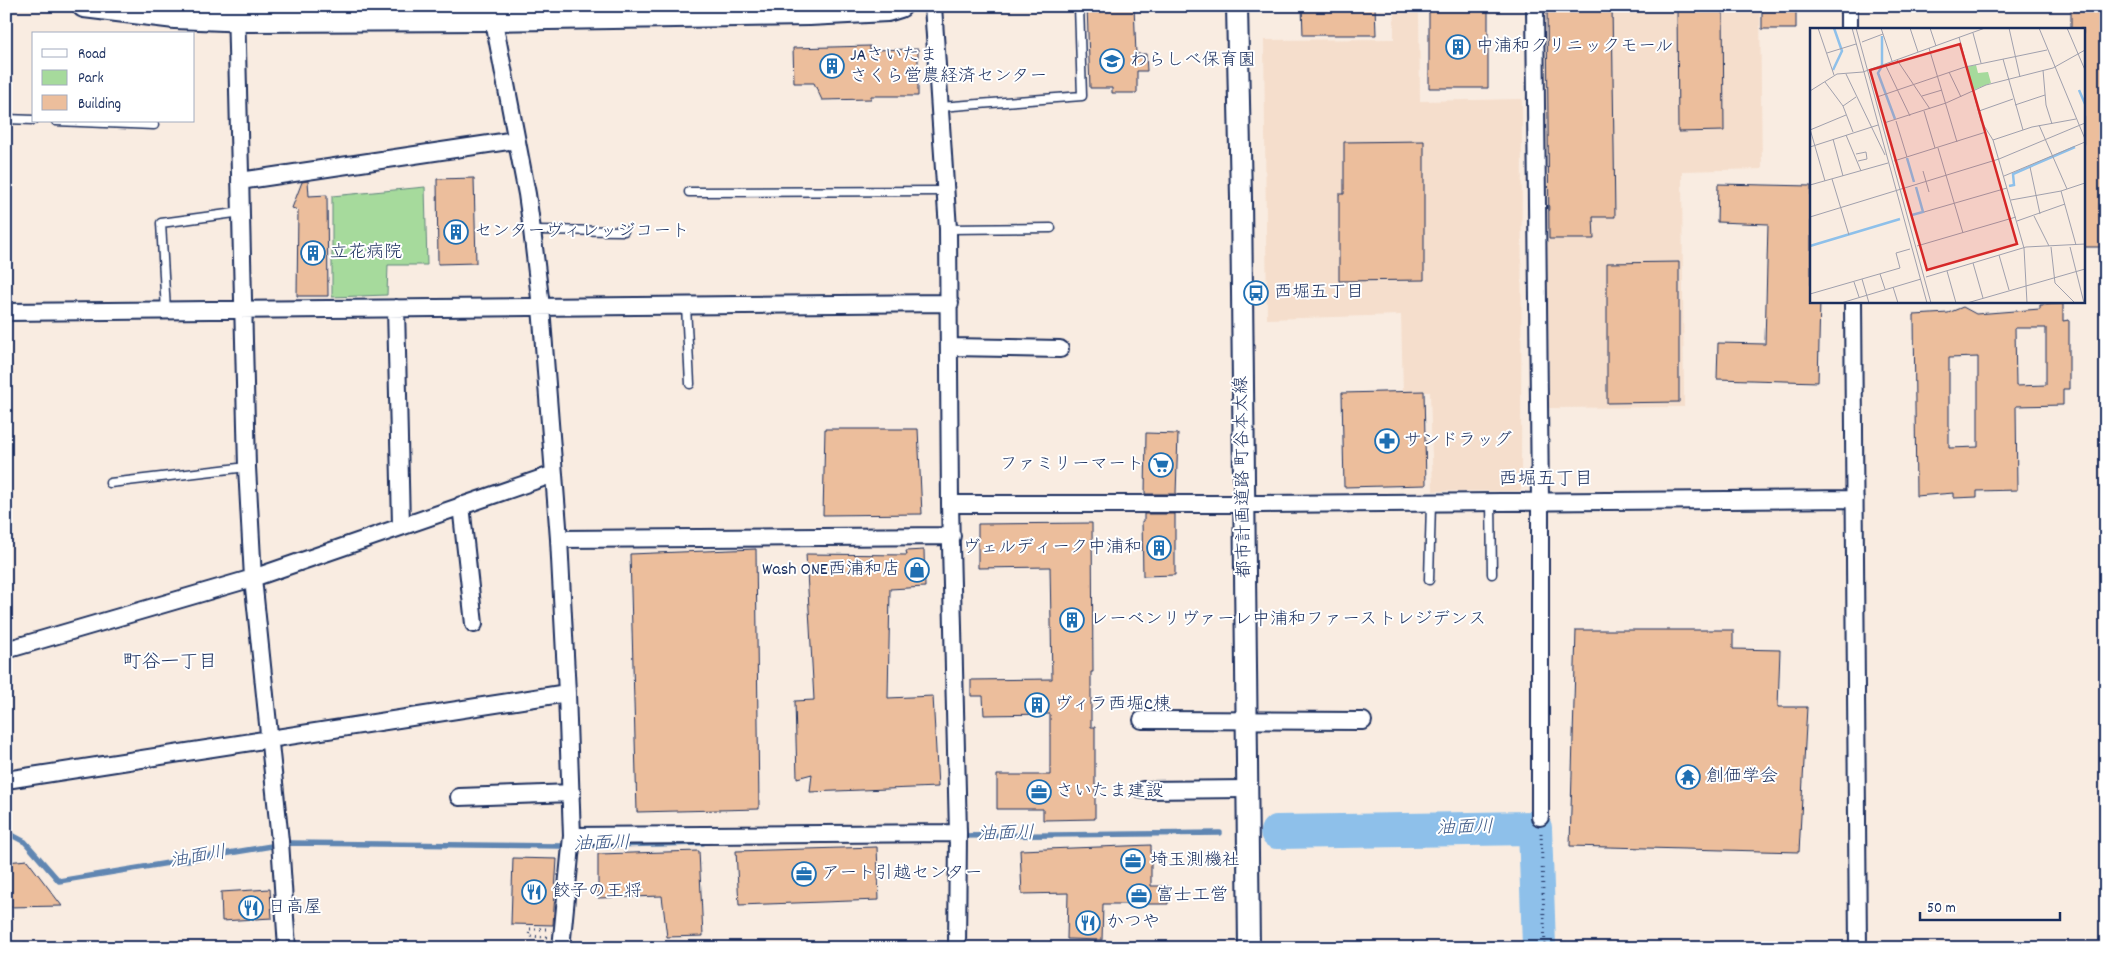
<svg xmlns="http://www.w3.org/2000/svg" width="2112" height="954" viewBox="0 0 2112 954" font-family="Dekko,'Klee One',sans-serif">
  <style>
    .built { fill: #f5decc }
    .green { fill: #a6da9c; stroke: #60847d }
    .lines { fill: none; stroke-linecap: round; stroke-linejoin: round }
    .stream { stroke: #6086b2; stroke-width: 5.5 }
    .river { stroke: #8ec0ea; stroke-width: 34 }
    .building { fill: #ecbe9c; stroke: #1b2f5e; fill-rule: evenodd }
    .service-casing { stroke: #1b2f5e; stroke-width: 11 }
    .minor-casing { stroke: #1b2f5e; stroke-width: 20 }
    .tertiary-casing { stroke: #1b2f5e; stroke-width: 24 }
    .secondary-casing { stroke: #1b2f5e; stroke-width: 26 }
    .path { stroke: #1b2f5e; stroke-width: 3; stroke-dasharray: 1 4; stroke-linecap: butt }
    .service { stroke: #fff; stroke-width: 8 }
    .minor { stroke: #fff; stroke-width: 16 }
    .tertiary { stroke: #fff; stroke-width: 20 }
    .secondary { stroke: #fff; stroke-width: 22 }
    .labels { text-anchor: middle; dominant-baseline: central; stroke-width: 4; stroke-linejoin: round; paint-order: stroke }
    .poi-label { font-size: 18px; fill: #1b2f5e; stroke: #fff; text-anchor: start }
    .street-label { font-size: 18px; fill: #1b2f5e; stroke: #fff }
    .neighbourhood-label { font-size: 19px; fill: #1b2f5e; stroke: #fff }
    .water-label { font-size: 19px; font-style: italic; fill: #3e5a88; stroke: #fff }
    .inset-river { fill: none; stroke: #8ec0ea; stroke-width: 2.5 }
    .inset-road { fill: none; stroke: #a0a0ad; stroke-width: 1 }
    .view { fill: #d62828; fill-opacity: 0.15; stroke: #d62828; stroke-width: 2.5 }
    .inset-edge { fill: none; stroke: #1b2f5e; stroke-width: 2.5 }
  </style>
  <rect width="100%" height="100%" fill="#f9ece1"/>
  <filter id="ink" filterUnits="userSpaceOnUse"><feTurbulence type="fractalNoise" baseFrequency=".02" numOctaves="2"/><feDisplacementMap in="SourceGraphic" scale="10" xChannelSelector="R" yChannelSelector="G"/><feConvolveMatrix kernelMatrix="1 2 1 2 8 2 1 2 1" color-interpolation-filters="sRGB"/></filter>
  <g filter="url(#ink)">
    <path class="built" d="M1394 6H1419L1420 101 1522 99 1521 491H1433L1430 392H1403L1401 315 1267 319 1264 40 1394 39Z
      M1545 6H1760L1762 169 1682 171 1684 407 1549 408Z"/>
    <path class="green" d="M425 187 427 265H388L387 295 332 297V196Z"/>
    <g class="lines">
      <path class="stream" d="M1528 820V828
        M6 832 25 842 59 881 290 843 559 846 703 843
        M960 836 1220 833"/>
      <path class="river" d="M1277 832 1535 828 1539 946"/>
    </g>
    <path class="building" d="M1087 6H1134L1136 54H1146L1147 71H1137V93H1112V88H1090Z
      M1302 6H1375L1376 35H1303Z
      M1429 6H1488V88H1429Z
      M1547 6H1612L1615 217H1593L1594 239H1549Z
      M1677 6H1723L1724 131 1678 132Z
      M1762 6H1796V29H1762Z
      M2071 6H2106V247H2083V29H2071Z
      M870 46V50L918 49V96H871V99L822 100 814 83H794L793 48Z
      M1424 141V280L1339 281V194H1344V142Z
      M474 178 476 263 438 264 437 179Z
      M308 181 309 196 327 195 328 296H297L298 210 292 208 302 182Z
      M1718 184 1811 186V301H1820L1818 382 1717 379 1718 343 1765 344 1768 224 1717 222Z
      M1679 262V402L1607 403V263Z
      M2063 304V321L2069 320V389H2063V405L2016 406 2017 490 1977 491V497L1954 498V493L1916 496 1914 315 1948 313 1963 307 1976 314 2040 309V305ZM2015 328H2046V385L2016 386ZM1978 357V447L1949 448V358Z
      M1424 391 1426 485 1344 487 1342 393Z
      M825 429H918L922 514 823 515Z
      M1146 433 1178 434 1176 494H1145Z
      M1144 514H1175V575L1143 576 1142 521H1144Z
      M1092 523 1093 672H1091V727H1095V819L1043 820V809H997V775H1050V714L984 715 983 696H971V680L1052 679 1050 567 978 568V524Z
      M756 549 759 809 637 812 630 554Z
      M924 550 925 587 890 589 888 698 933 696 938 787 810 792 812 774 797 778 795 701 814 700 806 554 907 555 906 551Z
      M1576 630H1733V649L1780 650 1778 707H1807L1799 852 1570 846Z
      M1151 845V886H1168V904H1103L1102 940 1067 939 1068 893 1022 894 1020 850Z
      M877 847 879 900 739 905 736 851Z
      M699 851 703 936 667 937 662 896 598 898V854Z
      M513 858 557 859 553 925 511 924Z
      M27 860 62 906 7 907V862Z
      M270 889 272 918 222 921 221 892Z"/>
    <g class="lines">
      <g class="service-casing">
        <path id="service" d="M940 107 1082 96 1079 6
          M6 119 34 120
          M56 121 154 125
          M689 192 946 191
          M948 229 1051 228
          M532 230 624 231
          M686 306 690 384
          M166 311 161 223 242 212
          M110 483 247 467
          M1491 501 1492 574
          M1429 580 1431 502"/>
      </g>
      <g class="minor-casing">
        <path id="minor" d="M236 6 247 467 253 578 280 841 287 948
          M491 6 527 194 532 230 541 307 559 539 567 693 572 836 561 948
          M933 6 948 229 950 504 958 833 957 948
          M1535 6 1540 501V817
          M1849 6V29
          M240 181 516 140
          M1853 301 1858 948
          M396 308 401 525
          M6 312 950 303
          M950 347 1060 349
          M950 504H1261L1855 499
          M461 505 474 624
          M559 539 952 536
          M6 650 253 578 554 474
          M1142 720 1363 721
          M6 780 567 693
          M1143 790 1248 789
          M459 797 572 793
          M572 836 958 833"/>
      </g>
      <g class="tertiary-casing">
        <path id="tertiary" d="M1237 6 1241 198 1249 948"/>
      </g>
      <g class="secondary-casing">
        <path id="secondary" d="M84 6 175 17 248 20 494 19 809 14 887 10 900 6"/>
      </g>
      <path class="path" d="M1541 833 1545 948
        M546 929H530L529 936 547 937
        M1205 943V948
        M25 948V939
        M1298 948V946"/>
      <use href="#service" class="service"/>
      <use href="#minor" class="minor"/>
      <use href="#tertiary" class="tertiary"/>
      <use href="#secondary" class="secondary"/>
    </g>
  </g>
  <defs>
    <g id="building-ring" transform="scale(1.25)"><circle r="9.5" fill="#fff" stroke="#1f6fb2" stroke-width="1.5"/><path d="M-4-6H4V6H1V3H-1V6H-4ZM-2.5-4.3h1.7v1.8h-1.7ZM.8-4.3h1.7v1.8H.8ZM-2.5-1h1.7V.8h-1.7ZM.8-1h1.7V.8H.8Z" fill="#1f6fb2"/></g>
    <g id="school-ring" transform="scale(1.25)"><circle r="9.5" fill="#fff" stroke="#1f6fb2" stroke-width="1.5"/><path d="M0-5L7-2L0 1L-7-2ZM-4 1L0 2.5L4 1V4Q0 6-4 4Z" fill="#1f6fb2"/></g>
    <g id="bus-ring" transform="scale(1.25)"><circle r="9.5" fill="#fff" stroke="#1f6fb2" stroke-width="1.5"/><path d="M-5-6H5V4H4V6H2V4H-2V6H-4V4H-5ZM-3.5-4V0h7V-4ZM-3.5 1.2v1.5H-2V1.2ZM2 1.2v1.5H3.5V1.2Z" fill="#1f6fb2"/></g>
    <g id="pharmacy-ring" transform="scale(1.25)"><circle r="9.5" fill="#fff" stroke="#1f6fb2" stroke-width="1.5"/><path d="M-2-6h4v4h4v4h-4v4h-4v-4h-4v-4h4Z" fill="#1f6fb2"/></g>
    <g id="supermarket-ring" transform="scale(1.25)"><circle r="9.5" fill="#fff" stroke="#1f6fb2" stroke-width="1.5"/><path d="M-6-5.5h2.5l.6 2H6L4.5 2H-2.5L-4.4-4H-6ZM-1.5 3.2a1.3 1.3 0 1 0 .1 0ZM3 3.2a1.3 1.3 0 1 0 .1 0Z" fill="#1f6fb2"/></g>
    <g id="shop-ring" transform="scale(1.25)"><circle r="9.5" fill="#fff" stroke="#1f6fb2" stroke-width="1.5"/><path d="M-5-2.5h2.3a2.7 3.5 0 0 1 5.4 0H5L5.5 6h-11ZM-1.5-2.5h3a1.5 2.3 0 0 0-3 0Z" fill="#1f6fb2"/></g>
    <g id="temple-ring" transform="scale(1.25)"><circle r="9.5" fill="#fff" stroke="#1f6fb2" stroke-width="1.5"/><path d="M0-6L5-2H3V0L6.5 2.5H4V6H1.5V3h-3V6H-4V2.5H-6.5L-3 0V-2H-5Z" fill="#1f6fb2"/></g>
    <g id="office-ring" transform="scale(1.25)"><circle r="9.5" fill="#fff" stroke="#1f6fb2" stroke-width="1.5"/><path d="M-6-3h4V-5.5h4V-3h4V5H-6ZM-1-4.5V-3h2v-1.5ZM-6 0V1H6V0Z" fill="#1f6fb2"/></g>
    <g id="restaurant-ring" transform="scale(1.25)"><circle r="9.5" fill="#fff" stroke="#1f6fb2" stroke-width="1.5"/><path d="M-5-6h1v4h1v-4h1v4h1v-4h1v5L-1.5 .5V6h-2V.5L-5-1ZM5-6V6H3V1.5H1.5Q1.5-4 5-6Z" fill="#1f6fb2"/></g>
  </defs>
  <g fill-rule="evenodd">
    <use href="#building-ring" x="1458" y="47"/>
    <use href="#school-ring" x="1112" y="61"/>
    <use href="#building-ring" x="832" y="66"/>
    <use href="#building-ring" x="456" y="232"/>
    <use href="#building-ring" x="313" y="253"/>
    <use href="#bus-ring" x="1256" y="293"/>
    <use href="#pharmacy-ring" x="1387" y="441"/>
    <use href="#supermarket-ring" x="1161" y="465"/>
    <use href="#building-ring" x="1159" y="548"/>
    <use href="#shop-ring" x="917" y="570"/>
    <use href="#building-ring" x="1072" y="620"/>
    <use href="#building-ring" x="1037" y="705"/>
    <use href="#temple-ring" x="1688" y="777"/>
    <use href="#office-ring" x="1039" y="792"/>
    <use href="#office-ring" x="1133" y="861"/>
    <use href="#office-ring" x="804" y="874"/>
    <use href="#restaurant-ring" x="534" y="892"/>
    <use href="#office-ring" x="1139" y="896"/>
    <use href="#restaurant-ring" x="251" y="908"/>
    <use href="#restaurant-ring" x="1088" y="923"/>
  </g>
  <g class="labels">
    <g class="poi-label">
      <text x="1476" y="47">中浦和クリニックモール</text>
      <text x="850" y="56">JAさいたま<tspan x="850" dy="21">さくら営農経済センター</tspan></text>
      <text x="1130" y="61">わらしべ保育園</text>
      <text x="474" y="232">センターヴィレッジコート</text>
      <text x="330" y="253">立花病院</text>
      <text x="1274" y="293">西堀五丁目</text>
      <text x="1404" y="441">サンドラッグ</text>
      <text x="1144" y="465" text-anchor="end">ファミリーマート</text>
      <text x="1142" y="548" text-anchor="end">ヴェルディーク中浦和</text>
      <text x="900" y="570" text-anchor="end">Wash ONE西浦和店</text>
      <text x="1090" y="620">レーベンリヴァーレ中浦和ファーストレジデンス</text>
      <text x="1054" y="705">ヴィラ西堀C棟</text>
      <text x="1706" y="777">創価学会</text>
      <text x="1056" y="792">さいたま建設</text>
      <text x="1150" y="861">埼玉測機社</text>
      <text x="822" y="874">アート引越センター</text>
      <text x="552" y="892">餃子の王将</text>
      <text x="1156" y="896">富士工営</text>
      <text x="268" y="908">日高屋</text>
      <text x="1106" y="923">かつや</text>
    </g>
    <g class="street-label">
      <text transform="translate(1244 477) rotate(-91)">都市計画道路 町谷本太線</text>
    </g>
    <g class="neighbourhood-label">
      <text x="1546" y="480">西堀五丁目</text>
      <text x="170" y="663">町谷一丁目</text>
    </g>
    <g class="water-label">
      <text transform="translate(1465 829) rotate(-1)">油面川</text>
      <text transform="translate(1006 835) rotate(-1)">油面川</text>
      <text transform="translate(602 845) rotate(-1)">油面川</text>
      <text transform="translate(198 858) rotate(-9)">油面川</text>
    </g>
  </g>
  <g transform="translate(1810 28)">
    <rect width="275" height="275" fill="#f9ece1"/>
    <path d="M166 37 168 45 178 44 181 55 163 62 156 39Z" fill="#a6da9c"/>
    <path class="inset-river" d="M72 8V38L68 45 85 91M23 42 32 23 24 0M269 62 275 76M97 130 104 154M199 158 204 157 203 146 265 119M102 187 113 184 106 159M0 218 90 191"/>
    <path class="inset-road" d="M8 0 24 47M42 0 117 275M46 0 121 275M71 0 82 33M100 0 108 24M120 0 126 18M199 0 210 49M229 0 275 111M257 0 275 42M163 5 171 35M149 9 171 93 183 112 214 220 217 275M52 14 73 6M119 20 147 114M17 25 46 16M193 31 213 102M87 32 120 81M75 36 100 88M233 42 236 77 242 96M139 44 151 69M36 46 75 127M15 54 33 78 43 104M0 63 27 46 53 44 175 0M112 68 132 62M67 69 155 39 237 22M205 77 235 67M33 78 46 69M114 83 125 120M169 83 203 71M86 93 97 129M74 95 136 75 176 57 243 40 275 22M229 97 257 161M0 101 15 153M0 102 36 87M36 107 51 143M23 111 33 148M183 112 222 99 266 91M0 119 68 97M128 120 153 205M46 126 56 124 57 131 48 133M84 133 176 104M220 139 230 186M113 143 119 164M194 148 275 114M22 151 39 207M0 157 78 135M201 172 251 163M114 184 197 160M224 188 239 218M0 189 189 131 275 95M207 193 255 176M266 217 251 163 275 155M107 218 206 189M241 219 245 255 265 275M260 219 274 275M189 227 199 262M163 235 173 270M137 243 146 275M70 246 75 261M116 249 216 219 275 216M52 251 59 275M44 254 49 269M83 259 88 275M0 266 90 240 86 225 100 221M31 275 111 251M157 275 275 241"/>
    <path class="view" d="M150 16 207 216 117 242 60 42Z"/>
    <rect width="275" height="275" class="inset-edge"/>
  </g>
  <rect width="2112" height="954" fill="none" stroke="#fff" stroke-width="25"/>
  <rect x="12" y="12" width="2087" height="929" fill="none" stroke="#1b2f5e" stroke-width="2" filter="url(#ink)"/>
  <rect x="32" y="32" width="162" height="90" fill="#ffffff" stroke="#a4acbf"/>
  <rect x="42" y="49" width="25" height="8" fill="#ffffff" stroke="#a4acbf"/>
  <text x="78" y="58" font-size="15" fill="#1b2f5e">Road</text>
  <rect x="42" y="70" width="25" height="15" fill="#a6da9c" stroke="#a4acbf"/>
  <text x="78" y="82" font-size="15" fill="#1b2f5e">Park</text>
  <rect x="42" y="95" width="25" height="15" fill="#ecbe9c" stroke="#a4acbf"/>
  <text x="78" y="108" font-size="15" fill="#1b2f5e">Building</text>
  <path d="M1920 912v8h140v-8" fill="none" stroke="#1b2f5e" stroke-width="2.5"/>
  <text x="1927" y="912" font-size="15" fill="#1b2f5e" stroke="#ffffff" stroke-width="4" paint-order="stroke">50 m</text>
</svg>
